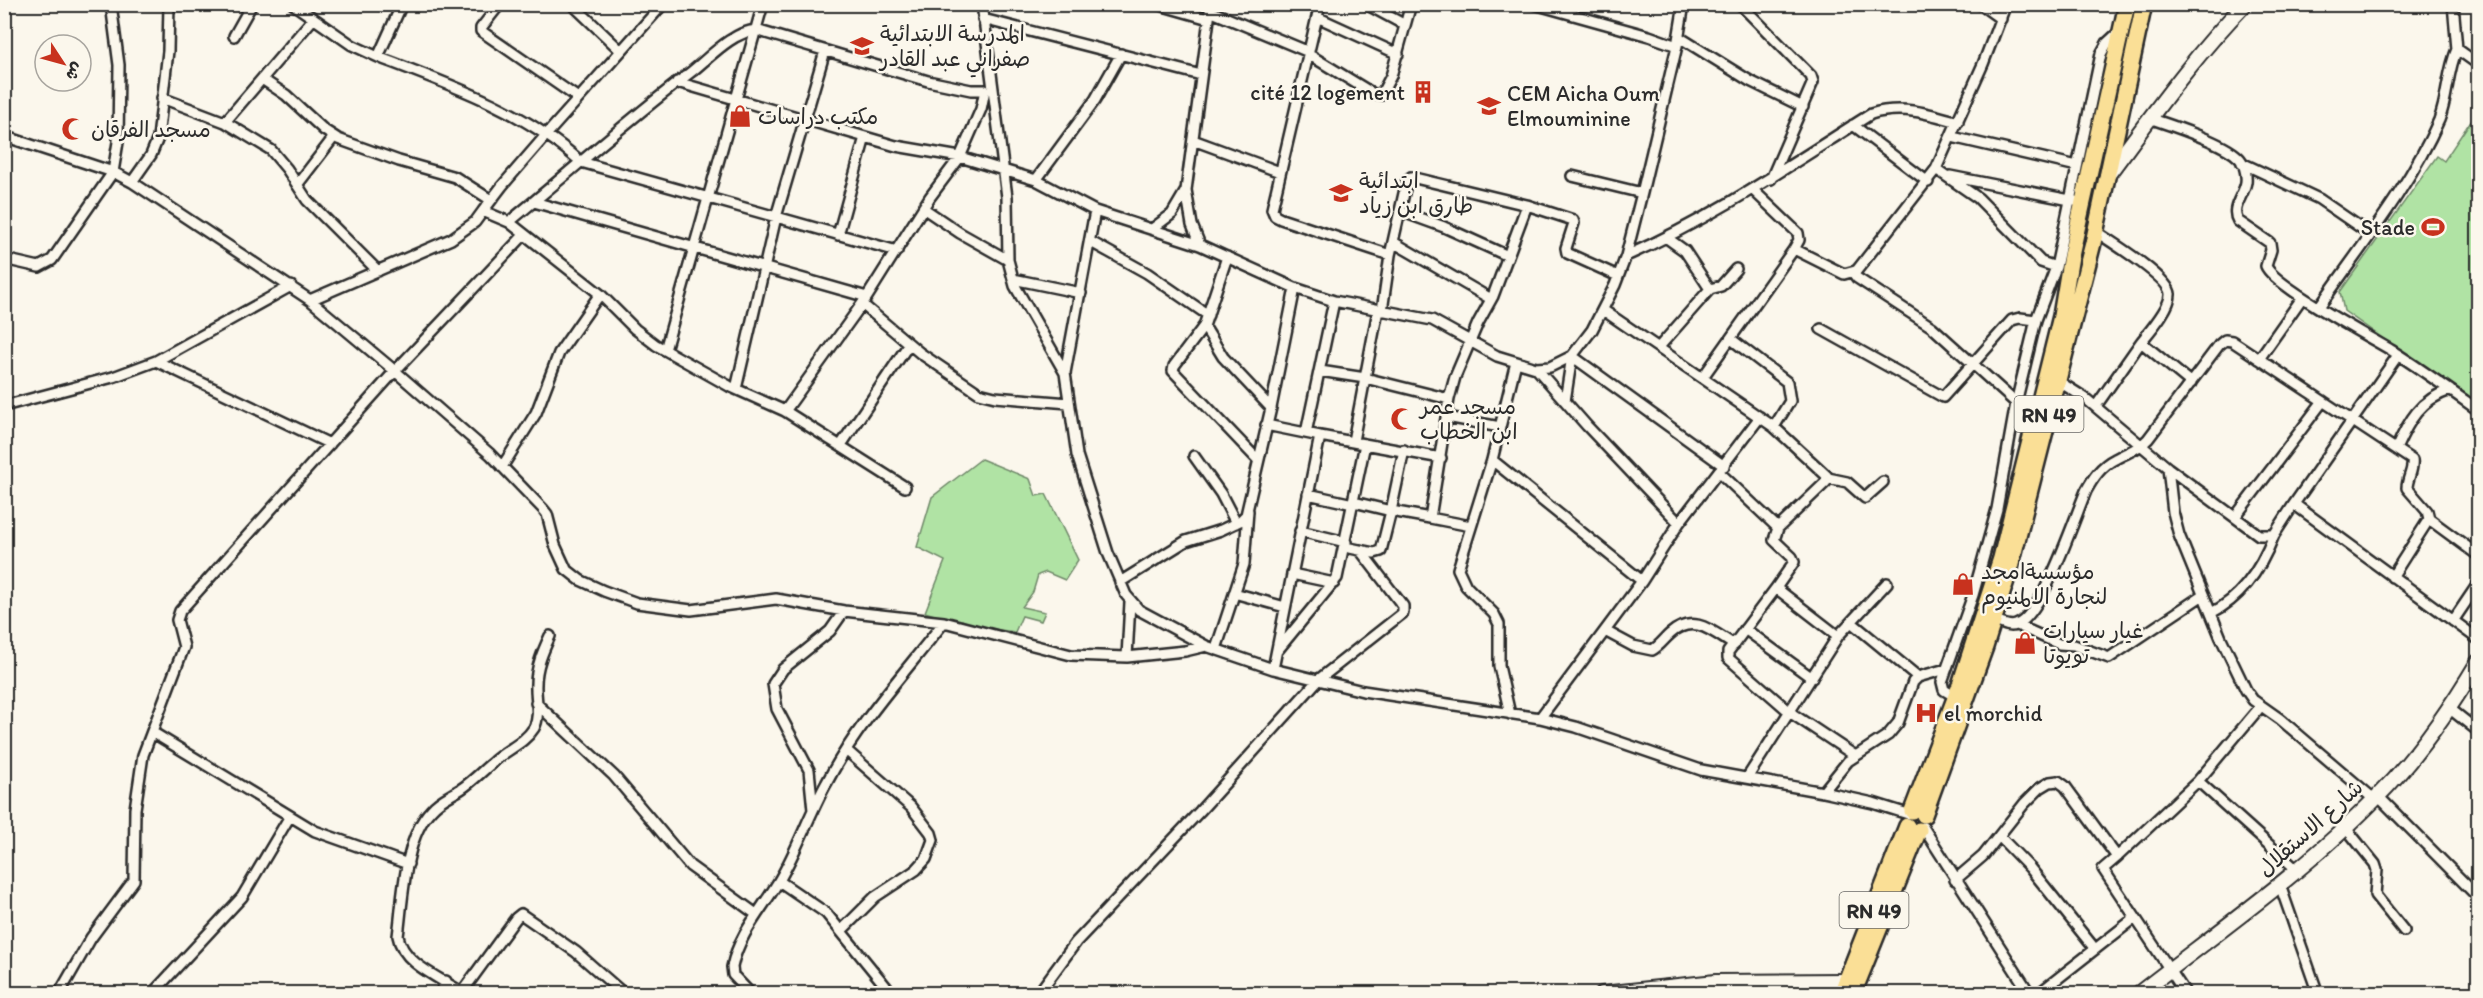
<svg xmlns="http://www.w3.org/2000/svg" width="2483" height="998" viewBox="0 0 2483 998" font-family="Itim,'Playpen Sans Arabic',sans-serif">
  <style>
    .green { fill: #b0e3a4; stroke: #6e8768; stroke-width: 1.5 }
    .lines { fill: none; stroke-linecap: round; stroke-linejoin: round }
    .street-casing { stroke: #2b2b2b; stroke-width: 14 }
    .secondary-casing { stroke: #2b2b2b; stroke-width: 18 }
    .primary-casing { stroke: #2b2b2b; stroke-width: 20 }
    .street { stroke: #fbf7ec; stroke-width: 9 }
    .secondary { stroke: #fbf7ec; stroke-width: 14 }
    .primary { stroke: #fadf96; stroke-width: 15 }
    .labels { text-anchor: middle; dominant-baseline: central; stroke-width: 5; stroke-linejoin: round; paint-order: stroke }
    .shield { fill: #fbf7ec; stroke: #696865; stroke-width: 1.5 }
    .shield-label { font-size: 21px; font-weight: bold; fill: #2b2b2b }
    .poi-label { font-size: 22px; fill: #2b2b2b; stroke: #fbf7ec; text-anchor: start }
    .street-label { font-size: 22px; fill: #2b2b2b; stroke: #fbf7ec }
  </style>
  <rect width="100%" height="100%" fill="#fbf7ec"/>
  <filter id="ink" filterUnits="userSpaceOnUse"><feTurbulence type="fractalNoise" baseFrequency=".0167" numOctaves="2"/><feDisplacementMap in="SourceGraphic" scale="12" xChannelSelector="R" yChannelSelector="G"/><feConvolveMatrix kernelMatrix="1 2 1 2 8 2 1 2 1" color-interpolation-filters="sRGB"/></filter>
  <g filter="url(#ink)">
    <path class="green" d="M2478 110V405L2344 311 2340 292 2437 156 2444 161Z
      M981 459 1030 479 1036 496 1046 494 1078 560 1065 580 1046 572 1038 575 1033 592 1022 607 1045 612 1041 621 1022 616 1015 632 977 627 962 620 956 622 925 612 945 561 917 547 932 497Z"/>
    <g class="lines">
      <g class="street-casing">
        <path id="street" d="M293 4 352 45 378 57 402 4
          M500 4 481 28V31L578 98
          M572 4 620 50
          M982 4 1007 197 1008 260 1015 286 1065 373 1077 455 1108 553 1126 595 1139 610 1206 646 1273 669 1363 691 1540 718 1576 727 1701 770 1823 792 1873 803 1908 814
          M1156 4 1209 19
          M1320 4 1272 209 1275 216 1281 219 1390 255
          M1366 4 1405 25
          M1534 4 1649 36 1677 46
          M1740 4 1811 76 1813 82 1771 179
          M1980 4 2001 19
          M2006 4 1983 64 1936 169 1854 274 1857 278 1932 327 2016 403 2037 413
          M2453 4 2457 49 2478 64
          M1210 11 1309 52
          M1317 17 1398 54
          M983 19 1201 75
          M234 36 252 4
          M1679 37 1750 81 1803 107
          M1308 54 1372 93 1381 95 1391 76 1411 4
          M378 57C449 84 524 110 581 162L897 251
          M262 79 286 95 324 130 338 139 399 161 455 177 491 200
          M677 82 896 146 960 157 1036 180 1095 211 1200 245 1295 288 1334 301 1432 320 1497 356 1536 368 1550 367 1572 356 1592 330 1615 285 1626 256 1642 193 1677 46 1684 4
          M162 98 225 122 271 150 287 169 307 200 378 271
          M2149 118C2170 125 2223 142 2238 157 2244 162 2247 174 2246 182 2244 196 2230 207 2238 221L2270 243 2271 250 2266 266C2273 285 2369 337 2391 350 2421 369 2450 390 2478 410
          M225 122 313 19
          M1853 125 1928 182
          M4 136 113 172 132 182 310 300 395 371 490 454 543 509 547 514 555 545 566 569 580 580 604 591 637 603 691 610 776 599 844 611 944 622 1071 655 1127 657 1185 651 1206 646
          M1952 137 2077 166
          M1193 140 1280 172
          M2242 163 2319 199 2370 234
          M1936 169 1978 198 2041 262 2056 267
          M1572 176 1642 193
          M1950 176 2075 201
          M1036 180 1095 100 1121 54
          M132 182 151 155 158 138 168 51 169 4
          M297 185 334 137
          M1753 190 1798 233 1799 240 1794 249 1844 274 1855 271
          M534 202 867 297
          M923 208 960 233 1008 260
          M483 211 502 186 547 134 663 4
          M1400 211 1444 227 1508 256
          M509 222C570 172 628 120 691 72 709 58 732 32 756 30L928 81 971 90H985L981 109 960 157 930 197 867 297 785 411
          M1152 229 1172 214 1185 192
          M2095 231C2110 241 2170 278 2170 294 2171 307 2149 332 2141 342L2191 383
          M838 235 865 137
          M1091 242 1147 273 1208 315
          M1393 242 1491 299
          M1200 245 1192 225 1186 190 1211 4
          M1626 256C1713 218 1790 165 1871 114 1901 105 1928 113 1958 122
          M1227 257 1204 326 1174 366 1173 371 1257 459
          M4 259 39 267 52 260 113 172 118 142 119 65 111 4
          M1013 279 1081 293
          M1710 289 1721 286 1736 269
          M310 300 451 239 475 222 483 211 509 222 600 294 635 329 656 345 729 386 785 411 905 487
          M862 304 920 353 979 393 995 397 1069 403
          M2319 307C2360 248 2410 186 2439 120 2448 97 2447 72 2457 49
          M1603 310 1774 427 1827 476 1826 482 1778 528 1774 540 1792 557 1794 562 1776 588 1838 636 1747 778
          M1382 311 1390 255 1407 180 1411 177 1527 205 1573 220 1574 223 1566 248 1567 253 1618 276
          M1821 329 1943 397 2012 320 2020 318 2036 320
          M1731 339 1787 382 1790 401 1774 427
          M1659 347 1710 289 1685 251 1667 238
          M665 350 763 4
          M2259 359 2302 298
          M156 361 330 444
          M1536 368 1587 426 1679 523
          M1320 371 1365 378 1449 399
          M1065 373 1095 211
          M1703 377 1794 249
          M2058 381 2085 398 2168 468 2259 535H2274L2294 504 2478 639
          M736 389 776 217 825 51
          M1565 401 1572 356 1724 466
          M4 406 113 377 156 361 291 286
          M2096 406 2141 342
          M1271 408 1295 288
          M1447 417 1500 427
          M1266 425 1320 436
          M1306 433 1334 301
          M1353 441 1378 310
          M841 445 909 344
          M2396 449C2409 420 2420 400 2450 390
          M1404 450 1391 511 1430 518
          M1194 456 1221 494 1236 523
          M1492 460 1642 581
          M502 467 536 413 559 353 600 294
          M2168 468 2173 512 2179 535 2221 638 2246 690 2253 700 2280 719 2375 800
          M1719 472 1778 528
          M1828 478 1847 482 1865 498 1883 482
          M1308 494 1353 504
          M2294 504 2398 355
          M2235 517 2323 401
          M2429 519 2478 555
          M1471 526 1430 518 1449 399 1455 377 1478 323 1493 296 1527 205
          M1300 531 1346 542
          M1345 547 1374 553 1381 551 1391 511 1354 502
          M1292 574 1334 583
          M1120 582 1186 541 1221 530 1240 521 1246 515 1271 408 1223 357 1204 326
          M1776 588 1728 652V658L1791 713 1854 755
          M1234 593 1285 607
          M2211 613C2242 598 2262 566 2274 535
          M1994 620C2001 623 2009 628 2016 625 2043 615 2074 519 2086 491 2093 478 2101 466 2115 459 2127 452 2138 450 2148 439L2219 345 2225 340 2232 341 2412 460C2414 470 2407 478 2407 488L2427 511 2429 519 2392 577
          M2453 621 2478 584
          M1851 622 1918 677
          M2017 625 2059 644 2074 645 2109 658 2203 595
          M1745 629 1812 678
          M1605 631 1633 646 1652 650C1659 647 1664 639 1670 634 1693 613 1712 631 1734 645
          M1838 636 1887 583
          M1216 649 1244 564 1248 511
          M1277 651 1337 578 1365 444
          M1127 657 1130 602
          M1273 669 1320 436 1441 458
          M1956 697 1944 690 1942 682 1973 595 1997 509 2016 403 2036 320 2056 267 2101 54 2107 43 2120 31
          M536 703 614 776 690 866 756 914
          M2449 708 2478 731
          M1510 714 1499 666V624L1494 614 1466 586 1458 569 1492 460 1516 362
          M1540 718 1642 581 1679 523 1760 417
          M152 732 315 831 408 864
          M2198 781 2297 870
          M1823 792 1848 761 1888 735 1898 723 1913 682 1918 677 1946 669
          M2378 796 2478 897
          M813 810 809 770 777 709 773 684 783 669 830 631 844 611
          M1923 827 2030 994
          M2345 827 2375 864 2377 870 2375 895 2404 931
          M1999 836 2030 868 2095 949
          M2117 857 2198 781 2261 706
          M1955 880 1983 856 2024 804 2040 788 2050 782 2058 781 2065 786 2117 857 2103 869 2186 994
          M779 881 826 913 892 994
          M2280 885 2318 994
          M842 930 875 897 916 870 926 859 933 840 931 833 911 807 846 750
          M462 992 516 918 521 914 576 952 624 994
          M59 994 91 938 134 880 135 809 143 755 184 647 177 620 180 611 395 371 524 235
          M152 994 242 897 290 816
          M440 994 446 981
          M464 994C442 978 403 965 398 936 403 899 404 838 431 810 439 800 450 796 461 789 472 782 482 771 492 763 505 750 524 744 534 728 541 715 535 698 536 684 536 667 543 651 550 636
          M751 994 733 975 732 967C739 933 764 907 780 879 798 848 809 815 826 784 857 724 903 675 944 622
          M1038 994 1076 942 1200 811 1318 680 1403 613V606L1360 550
          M2038 994 2135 918"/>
      </g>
      <g class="secondary-casing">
        <path id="secondary" d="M2107 176C2151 117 2193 57 2245 4
          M1602 994 1716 982 1846 981
          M2138 994C2220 930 2305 871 2377 797 2416 758 2450 709 2478 662"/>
      </g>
      <g class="primary-casing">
        <path id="primary" d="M1912 811 1959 688 2001 558 2061 316 2071 256 2127 4
          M1924 815 1985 647 2010 568 2093 243 2144 4
          M1841 994 1907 826
          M1853 994 1919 830"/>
      </g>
      <use href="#street" class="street"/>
      <use href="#secondary" class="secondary"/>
      <use href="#primary" class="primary"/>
    </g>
  </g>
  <defs>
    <g id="school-bare" transform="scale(1.8)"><path d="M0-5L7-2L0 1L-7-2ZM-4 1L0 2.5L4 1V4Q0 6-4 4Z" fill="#c8321e" stroke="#fbf7ec" stroke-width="2.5" paint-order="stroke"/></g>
    <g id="building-bare" transform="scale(1.8)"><path d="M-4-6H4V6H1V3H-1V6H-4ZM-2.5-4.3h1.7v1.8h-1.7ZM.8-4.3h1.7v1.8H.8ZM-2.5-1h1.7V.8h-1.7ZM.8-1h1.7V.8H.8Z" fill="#c8321e" stroke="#fbf7ec" stroke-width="2.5" paint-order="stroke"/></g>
    <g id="shop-bare" transform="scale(1.8)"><path d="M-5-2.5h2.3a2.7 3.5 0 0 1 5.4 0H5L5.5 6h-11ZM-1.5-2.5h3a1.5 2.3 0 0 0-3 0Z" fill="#c8321e" stroke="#fbf7ec" stroke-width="2.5" paint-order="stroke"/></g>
    <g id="mosque-bare" transform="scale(1.8)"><path d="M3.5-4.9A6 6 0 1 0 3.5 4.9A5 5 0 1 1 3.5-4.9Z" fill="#c8321e" stroke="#fbf7ec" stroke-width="2.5" paint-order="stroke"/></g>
    <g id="stadium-bare" transform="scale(1.8)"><path d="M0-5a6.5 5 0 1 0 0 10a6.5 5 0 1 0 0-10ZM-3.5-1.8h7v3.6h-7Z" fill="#c8321e" stroke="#fbf7ec" stroke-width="2.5" paint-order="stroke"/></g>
    <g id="hospital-bare" transform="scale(1.8)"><path d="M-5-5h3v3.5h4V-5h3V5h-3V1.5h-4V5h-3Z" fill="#c8321e" stroke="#fbf7ec" stroke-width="2.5" paint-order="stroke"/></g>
  </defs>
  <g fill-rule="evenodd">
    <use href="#school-bare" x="862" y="46"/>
    <use href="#building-bare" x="1423" y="92"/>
    <use href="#school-bare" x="1489" y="106"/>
    <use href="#shop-bare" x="740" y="116"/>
    <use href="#mosque-bare" x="73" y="129"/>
    <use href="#school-bare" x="1341" y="193"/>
    <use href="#stadium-bare" x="2433" y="227"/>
    <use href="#mosque-bare" x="1402" y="419"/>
    <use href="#shop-bare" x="1963" y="584"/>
    <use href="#shop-bare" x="2025" y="643"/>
    <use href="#hospital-bare" x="1926" y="713"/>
  </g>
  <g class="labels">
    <g class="shield">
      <rect x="2014.5" y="396" width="69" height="36" rx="4.5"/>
      <rect x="1839.5" y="892" width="69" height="36" rx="4.5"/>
    </g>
    <g class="shield-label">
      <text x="2049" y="414">RN 49</text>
      <text x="1874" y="910">RN 49</text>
    </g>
    <g class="poi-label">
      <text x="880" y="33">المدرسة الابتدائية<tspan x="880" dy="25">صفراني عبد القادر</tspan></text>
      <text x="1405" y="92" text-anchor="end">cité 12 logement</text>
      <text x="1507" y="93">CEM Aicha Oum<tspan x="1507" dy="25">Elmouminine</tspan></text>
      <text x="758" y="116">مكتب دراسات</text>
      <text x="91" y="129">مسجد الفرقان</text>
      <text x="1359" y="180">ابتدائية<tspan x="1359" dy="25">طارق ابن زياد</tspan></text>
      <text x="2415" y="227" text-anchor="end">Stade</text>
      <text x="1420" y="406">مسجد عمر<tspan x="1420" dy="25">ابن الخطاب</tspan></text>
      <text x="1981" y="571">مؤسسةامجد<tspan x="1981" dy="25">لنجارة الالمنيوم</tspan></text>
      <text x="2043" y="630">غيار سيارات<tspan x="2043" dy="25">تويوتا</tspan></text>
      <text x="1944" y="713">el morchid</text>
    </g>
    <g class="street-label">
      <text transform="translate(2310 828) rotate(-42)">شارع الاستقلال</text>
    </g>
  </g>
  <rect width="2483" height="998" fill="none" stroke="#fbf7ec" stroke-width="24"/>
  <rect x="12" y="12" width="2459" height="974" fill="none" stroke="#2b2b2b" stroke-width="2" filter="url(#ink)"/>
  <g transform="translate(63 63) rotate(126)"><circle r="28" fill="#fbf7ec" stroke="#a8a59f" stroke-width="1.5"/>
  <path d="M0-4.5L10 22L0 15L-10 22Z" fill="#c8321e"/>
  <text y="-9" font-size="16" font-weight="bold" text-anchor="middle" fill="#2b2b2b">ش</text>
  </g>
</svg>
